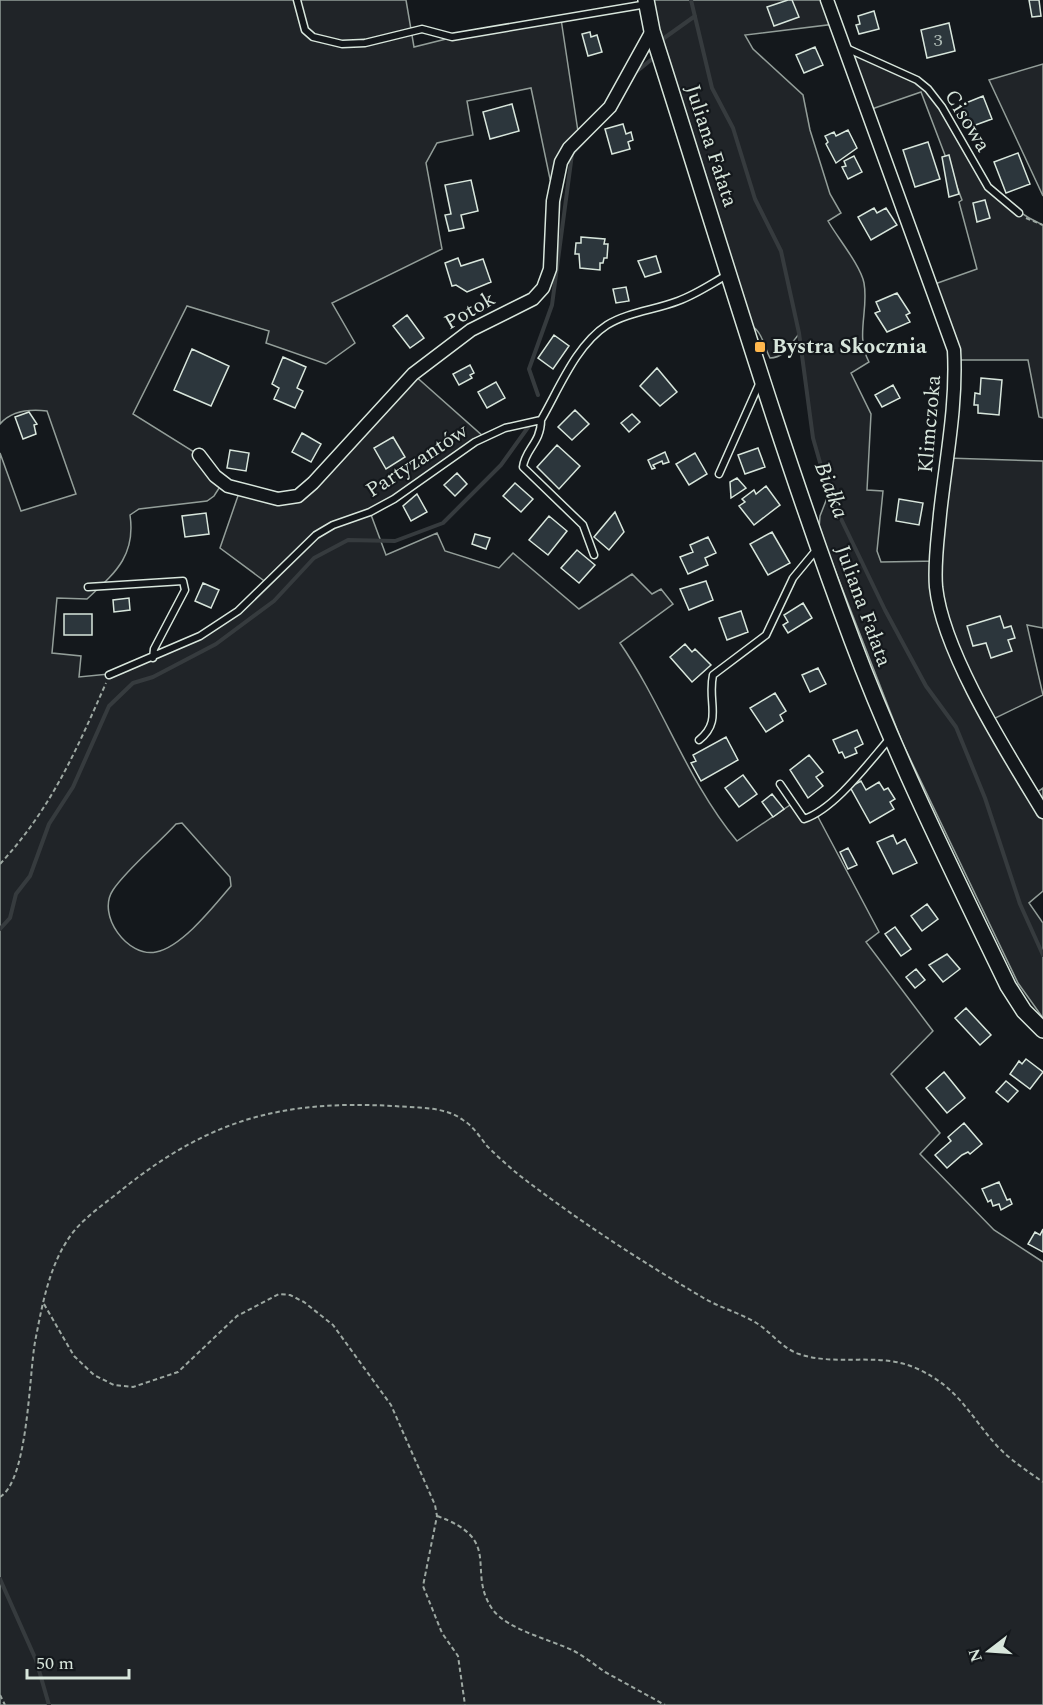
<svg xmlns="http://www.w3.org/2000/svg" width="1043" height="1705" viewBox="0 0 1043 1705" font-family="Spectral,serif">
  <style>
    .green { fill: #202428; stroke: #939e99; stroke-width: 1.5; fill-rule: evenodd }
    .lines { fill: none; stroke-linecap: round; stroke-linejoin: round }
    .stream { stroke: #363b3e; stroke-width: 4 }
    .building { fill: #2c363c; stroke: #d8e6dc; stroke-width: 1.5 }
    .service-casing { stroke: #d8e6dc; stroke-width: 9 }
    .minor-casing { stroke: #d8e6dc; stroke-width: 15 }
    .tertiary-casing { stroke: #d8e6dc; stroke-width: 18 }
    .path { stroke: #9da8a2; stroke-width: 2; stroke-dasharray: 4.5 3; stroke-linecap: butt }
    .service { stroke: #14181c; stroke-width: 6 }
    .minor { stroke: #14181c; stroke-width: 12 }
    .tertiary { stroke: #14181c; stroke-width: 15 }
    .poi-dot { fill: #ffb74d; stroke: #14181c; stroke-width: 2 }
    .labels { text-anchor: middle; dominant-baseline: central; stroke-width: 4.5; stroke-linejoin: round; paint-order: stroke }
    .number-label { font-size: 18px; fill: #adbab4 }
    .street-label { font-size: 21px; fill: #d8e6dc; stroke: #14181c }
    .poi-label { font-size: 21px; font-weight: bold; fill: #d8e6dc; stroke: #14181c; text-anchor: start }
    .water-label { font-size: 22px; font-style: italic; fill: #d8e6dc; stroke: #14181c }
  </style>
  <rect width="100%" height="100%" fill="#14181c"/>
  <path class="green" d="M0 0H406L414 47 474 32 561 19 579 138 557 174 550 179 531 88 467 101 473 135 437 143 426 163 442 249 332 303 355 343 326 364 266 343 269 331 187 306 133 414 199 455 223 482 214 496 207 501 139 509 130 515C136 556 115 573 87 599L57 598 52 653 81 656 79 677 109 674 200 636 238 611 267 583 220 548 240 490 290 499 413 374 485 438 370 512 386 555 437 533 445 551 499 568 513 553 579 609 632 574 652 594 661 589 673 604 620 643C664 707 687 781 737 841L793 803 804 818 817 815 879 932 866 942 933 1031 891 1074 940 1133 920 1154 994 1230 1043 1262V1705H0V453L21 511 76 494 47 411C30 409 12 410 0 424ZM182 823 230 877 231 886C214 906 182 947 156 952 128 958 96 915 113 890 127 869 158 844 176 824Z
    M646 0H827L835 24 745 35 753 49 803 95 810 130 830 194 841 213 828 221C837 237 861 266 864 283 869 310 855 336 869 362L851 373 871 414 867 490 883 491 877 551 881 562 937 561 947 458 1043 461V628L1027 625 1043 695 991 720 1033 795 1043 788V891L1029 903 1043 923V1018L1018 983 902 742 819 529 820 516 829 493 813 438 799 334C791 343 785 358 770 358 762 342 763 330 745 322Z
    M843 46 917 80 928 89C961 143 982 198 1043 225V418L1039 417 1028 360H954L932 285 977 269 959 202 962 200 921 92 866 111Z
    M1043 64V196L989 80Z"/>
  <g class="lines">
    <path class="stream" d="M691 0 712 88 733 128 755 199 781 251 799 333 813 438 829 494 885 610 926 686 956 727 985 798 1020 904 1043 955
      M660 41 695 16
      M636 72 652 59
      M538 395 529 369 552 305 572 154 587 138
      M0 929 10 918 16 894 30 876 49 824 73 787 109 706 133 683 153 677 216 644 274 601 314 558 348 540 395 541 443 523 501 465 529 426
      M0 1579 36 1660 49 1705"/>
  </g>
  <path class="building" d="M788 0H792L799 17 774 26 767 7Z
    M1029 0H1039L1041 16 1032 17Z
    M874 11 879 29 859 34 856 25 860 24 858 16Z
    M949 23 955 51 927 58 921 30Z
    M590 32 591 37 597 35 602 52 588 56 582 34Z
    M815 47 823 65 804 73 796 55Z
    M983 96 992 119 970 127 961 105Z
    M512 104 519 131 490 139 483 112Z
    M623 124 626 134 631 132 633 140 628 142 630 149 612 154 605 129Z
    M848 130 857 148 836 163 826 144 828 142 825 136 834 132 836 136Z
    M928 142 940 179 915 187 903 150Z
    M1018 153 1030 184 1006 193 994 162Z
    M949 155 959 194 949 197 942 157Z
    M854 156 862 172 848 179 842 167 846 166 844 161Z
    M471 180 478 211 461 215 464 228 449 231 445 215 451 214 445 185Z
    M985 200 990 218 977 222 973 203Z
    M874 208 877 213 886 208 897 225 871 240 858 217Z
    M581 237 605 239 604 244H608L607 258H604L603 263H600V270L580 268 579 254H575L576 243H581Z
    M656 256 661 272 645 277 638 261Z
    M458 258 461 266 483 259 491 282 467 292 456 285 452 286 445 263Z
    M626 287 629 301 616 303 613 289Z
    M897 293 910 313 906 315 910 322 887 332 875 313 880 311 876 302Z
    M407 315 424 338 410 348 393 326Z
    M554 335 569 346 553 369 538 358Z
    M192 349 229 366 211 406 174 390Z
    M283 357 306 367 297 388 303 391 295 408 274 399 279 388 272 384Z
    M470 365 474 373 470 375 472 378 459 385 453 374Z
    M657 368 677 392 660 406 640 386Z
    M981 378 1002 380 999 415 978 413V405H974L975 393 980 394Z
    M496 382 505 398 487 408 478 392Z
    M893 385 900 398 882 407 875 395Z
    M575 410 589 424 572 440 558 427Z
    M29 412 37 424 34 425 36 434 23 439 15 417Z
    M632 414 640 422 629 432 621 423Z
    M302 433 321 444 311 462 292 452Z
    M393 437 405 457 386 469 374 448Z
    M557 445 580 466 559 489 537 467Z
    M758 448 765 467 745 474 738 455Z
    M230 450 249 453 246 471 227 468Z
    M665 452 669 462 663 464 662 461 653 465 655 468 652 469 648 460Z
    M695 453 707 474 689 485 676 464Z
    M457 473 467 484 455 496 444 485Z
    M737 478 746 488 731 498 730 482Z
    M515 483 533 499 521 512 503 496Z
    M766 486 780 505 754 525 739 506 745 502 742 499 754 490 756 494Z
    M417 494 427 512 411 521 403 506Z
    M899 499 923 503 919 525 896 521Z
    M615 512 624 532 609 550 594 537Z
    M206 513 209 534 185 537 182 516Z
    M549 516 567 531 548 555 529 540Z
    M772 532 790 563 768 575 750 544Z
    M475 534 490 538 486 549 472 544Z
    M708 537 716 553 705 558 708 565 688 574 680 557 693 552 690 545Z
    M577 550 595 565 579 583 561 568Z
    M706 581 713 600 689 610 680 589Z
    M203 583 219 590 211 608 195 601Z
    M129 598 130 610 114 612 113 600Z
    M803 603 812 618 788 633 783 625 788 622 784 615Z
    M741 611 748 632 727 640 719 618Z
    M64 614H92V635H64Z
    M1000 616 1004 628 1011 626 1015 638 1008 640 1012 651 991 658 986 643 973 646 967 626Z
    M685 644 692 652 695 649 711 665 692 682 670 657Z
    M818 668 826 684 810 692 802 675Z
    M775 693 786 711 780 715 783 721 766 732 750 708Z
    M857 730 863 744 855 748 857 753 845 758 842 752 839 753 833 740Z
    M726 737 738 760 701 781 691 763 696 761 693 755Z
    M809 755 823 772 816 777 823 786 808 798 790 770Z
    M743 775 757 794 739 807 725 788Z
    M861 781 866 790 879 782 884 790 888 788 895 799 890 802 894 809 870 823 850 787Z
    M772 794 784 809 773 817 762 802Z
    M893 835 897 844 905 839 917 863 893 874 877 842Z
    M848 848 857 865 848 869 840 852Z
    M927 904 938 919 922 931 911 916Z
    M895 927 911 949 901 956 885 934Z
    M947 954 960 969 943 982 929 965Z
    M916 969 925 980 915 988 906 977Z
    M966 1008 991 1035 980 1045 955 1018Z
    M1026 1059 1043 1072 1030 1089 1010 1074 1019 1061 1022 1064Z
    M944 1072 965 1098 947 1113 926 1088Z
    M1006 1081 1018 1091 1008 1102 996 1092Z
    M964 1123 982 1144 970 1154 968 1152 962 1155 947 1168 935 1155 951 1141 948 1137Z
    M999 1182 1007 1200 1010 1199 1012 1204 1001 1210 999 1204 993 1206 991 1200 988 1202 982 1189Z
    M1043 1229V1252L1028 1244 1035 1232 1040 1235Z"/>
  <g class="lines">
    <g class="service-casing">
      <path id="service" d="M297 0 305 30 313 37 342 44 365 43 422 29 452 37 647 4
        M846 48 917 80 928 89 942 107 988 187 1019 213
        M541 420C541 443 525 449 523 467L583 525 594 555
        M719 474 760 382
        M88 587 183 581 185 590 154 649 153 658
        M109 675 200 636 238 611 316 535 333 525 370 512 394 499 475 442 505 428 541 420C559 389 576 345 607 325 628 312 655 310 678 301 695 295 711 284 727 275
        M699 740C723 721 707 702 713 675L766 635 793 578 817 549
        M780 784 804 819C835 809 869 762 891 737"/>
    </g>
    <g class="minor-casing">
      <path id="minor" d="M827 0 954 350C957 406 946 458 940 514 938 537 934 563 936 587 943 653 1008 754 1043 812
        M199 455 215 476 228 486 278 499 298 496 313 483 413 374 471 330 533 299 543 288 550 269 553 201 561 162 569 148 610 107 652 31"/>
    </g>
    <g class="tertiary-casing">
      <path id="tertiary" d="M646 0 652 31C717 234 777 440 852 640 896 758 953 872 1008 986L1024 1011 1043 1030"/>
    </g>
    <path class="path" d="M1026 218 1043 225
      M0 864C51 809 76 751 106 683
      M44 1304 74 1356 94 1375 114 1385 133 1387 178 1372 237 1316 279 1294 290 1295 304 1302 333 1325 391 1405 435 1505 437 1516 423 1586 442 1633 458 1656 465 1705
      M0 1497C28 1480 29 1376 35 1342 42 1306 49 1265 71 1235 85 1216 106 1203 124 1188 212 1118 284 1100 394 1106 417 1108 444 1106 463 1120 473 1126 480 1137 487 1146 497 1156 508 1166 519 1175 576 1219 639 1260 702 1297 718 1307 737 1312 753 1321 770 1330 781 1348 799 1354 837 1367 880 1351 918 1369 960 1389 969 1415 998 1447 1012 1461 1027 1471 1043 1482
      M437 1516C505 1540 465 1571 493 1610 508 1630 552 1640 574 1651 585 1657 595 1665 605 1672 625 1683 645 1694 665 1705
      M0 1695 5 1705"/>
    <use href="#service" class="service"/>
    <use href="#minor" class="minor"/>
    <use href="#tertiary" class="tertiary"/>
  </g>
  <rect class="poi-dot" x="754" y="341" width="12" height="12" rx="3"/>
  <g class="labels">
    <g class="number-label">
      <text x="938" y="40">3</text>
    </g>
    <g class="street-label">
      <text transform="translate(967 121) rotate(59)">Cisowa</text>
      <text transform="translate(711 146) rotate(72)">Juliana Fałata</text>
      <text transform="translate(470 311) rotate(-30)">Potok</text>
      <text transform="translate(930 424) rotate(-85)">Klimczoka</text>
      <text transform="translate(417 461) rotate(-33)">Partyzantów</text>
      <text transform="translate(863 606) rotate(70)">Juliana Fałata</text>
    </g>
    <g class="poi-label">
      <text x="772" y="347">Bystra Skocznia</text>
    </g>
    <g class="water-label">
      <text transform="translate(831 490) rotate(69)">Białka</text>
    </g>
  </g>
  <g transform="translate(989 1651) rotate(253)" stroke="#14181c" stroke-width="4.5" paint-order="stroke">
  <path d="M0-4.5L10 22L0 15L-10 22Z" fill="#d8e6dc"/>
  <text y="-9" font-size="16" font-weight="bold" text-anchor="middle" fill="#d8e6dc">N</text>
  </g>
  <path d="M27 1669v9h102v-9" fill="none" stroke="#d8e6dc" stroke-width="3"/>
  <text x="36" y="1669" font-size="18" fill="#d8e6dc" stroke="#14181c" stroke-width="4.5" paint-order="stroke">50 m</text>
</svg>
